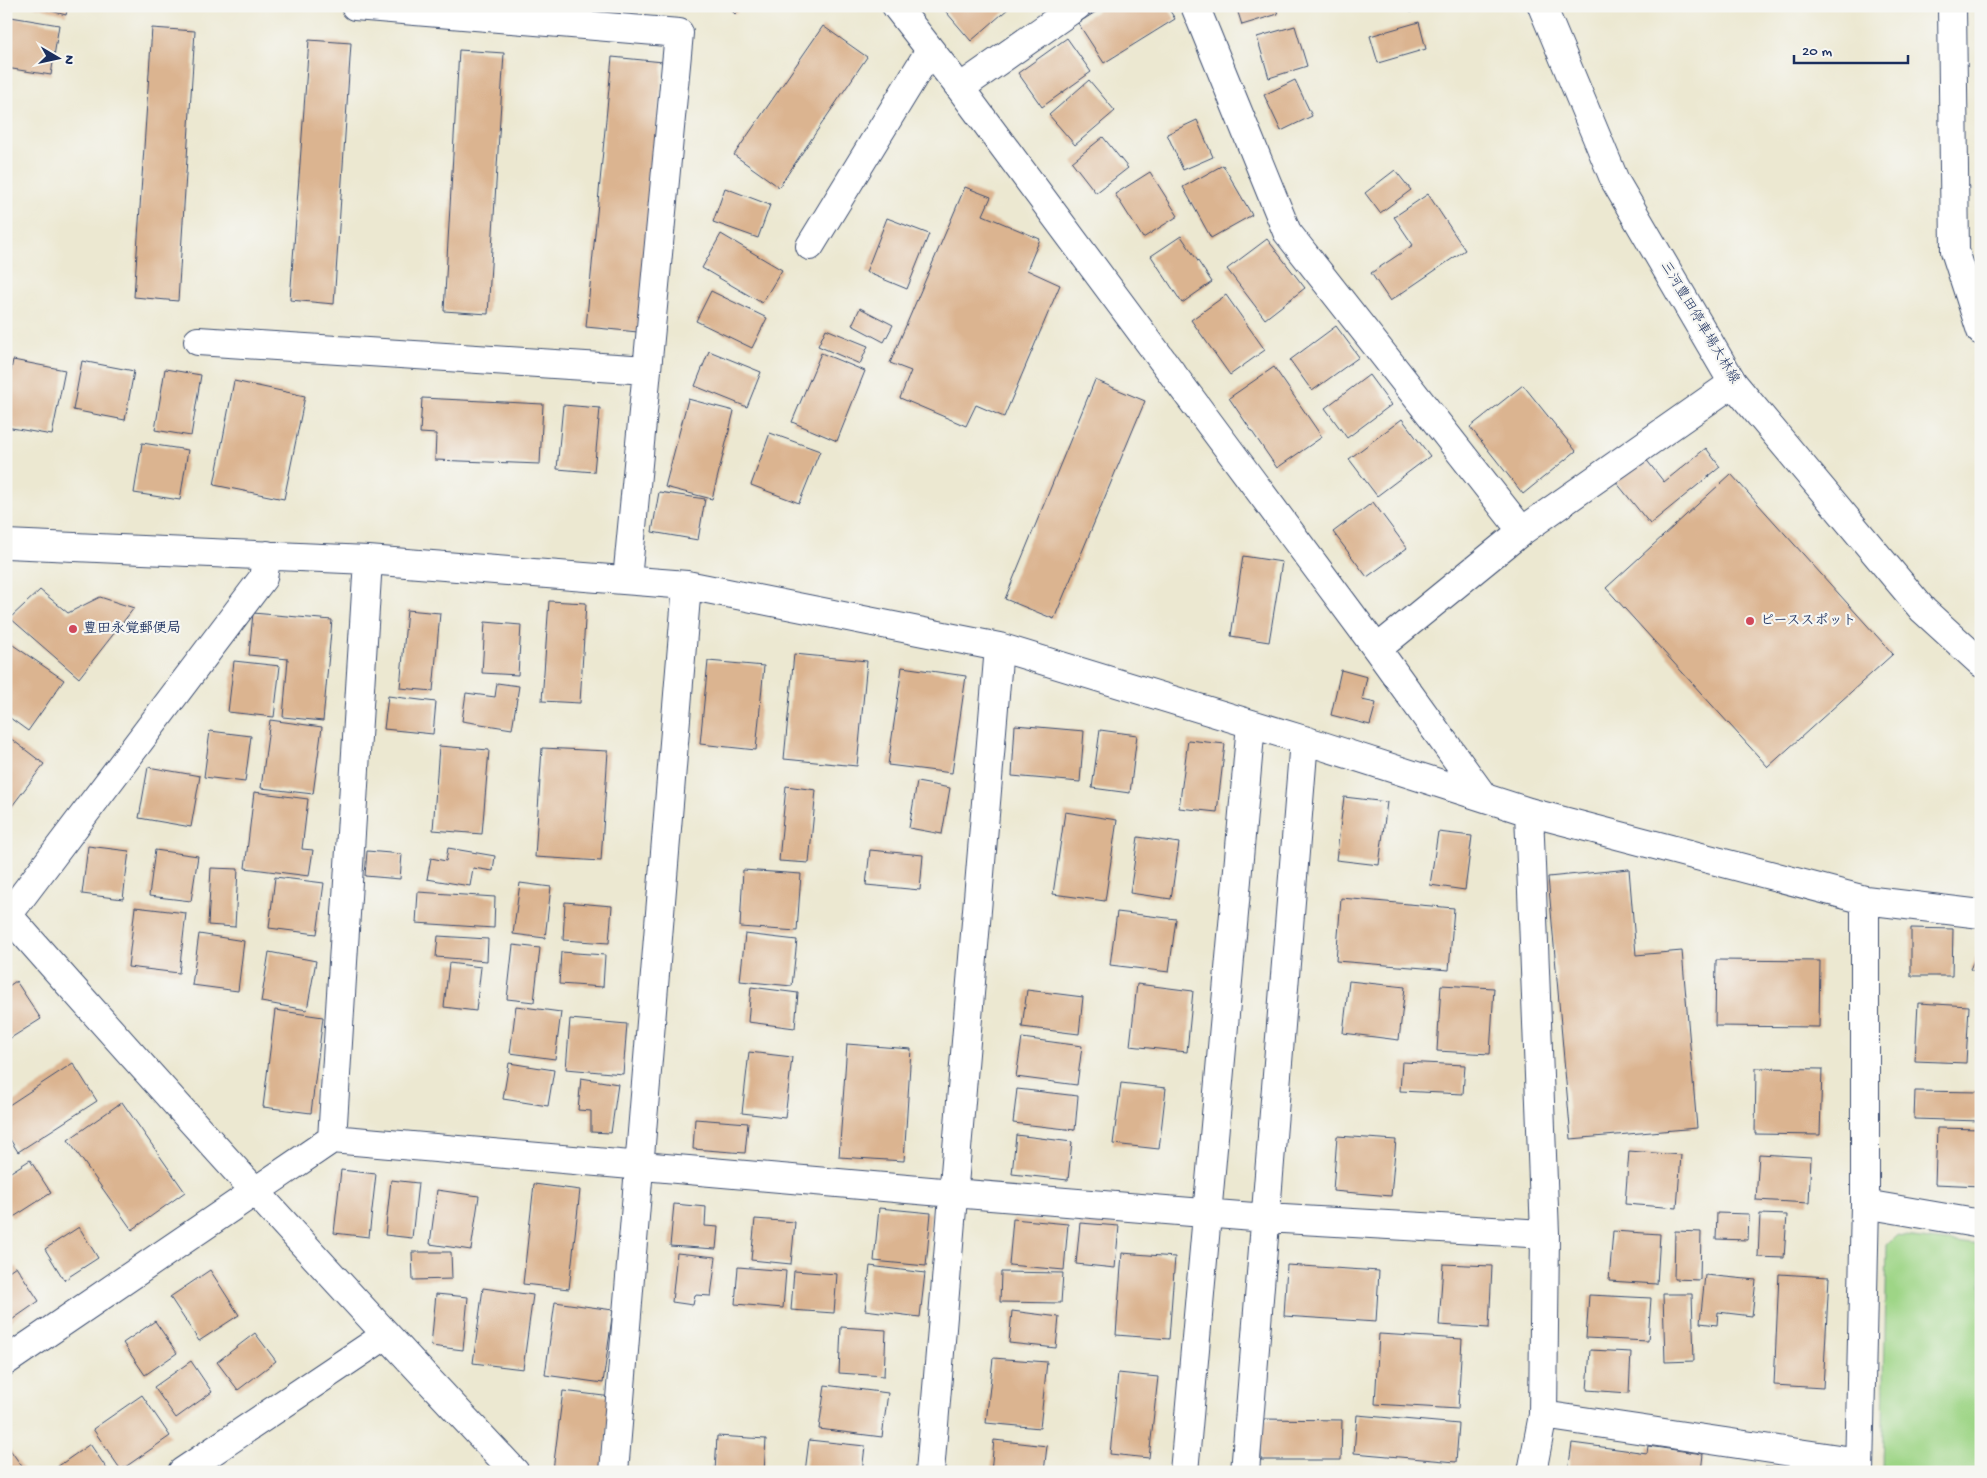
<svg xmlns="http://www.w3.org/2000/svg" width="1987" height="1478" viewBox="0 0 1987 1478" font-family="'Gochi Hand','Klee One',sans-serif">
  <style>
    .green { fill: #9ed586; stroke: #5c8272 }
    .building { fill: #dbb490 }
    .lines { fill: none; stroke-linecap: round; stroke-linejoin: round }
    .minor-casing { stroke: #3a4b6f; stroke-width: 30 }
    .major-casing { stroke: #3a4b6f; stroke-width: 30 }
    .minor { stroke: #fff; stroke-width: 28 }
    .major { stroke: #fff; stroke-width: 28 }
    .poi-dot { fill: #d1495b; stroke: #f6f6f2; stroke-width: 2 }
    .labels { text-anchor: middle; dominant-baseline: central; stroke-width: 4.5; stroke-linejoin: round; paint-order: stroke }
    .street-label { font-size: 14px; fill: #1b2f5e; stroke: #f6f6f2 }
    .poi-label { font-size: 14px; font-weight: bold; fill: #1b2f5e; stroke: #f6f6f2; text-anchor: start }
  </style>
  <rect width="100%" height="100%" fill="#f6f6f2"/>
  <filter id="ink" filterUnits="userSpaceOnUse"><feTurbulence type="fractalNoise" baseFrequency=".02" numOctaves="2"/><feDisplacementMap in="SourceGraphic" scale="10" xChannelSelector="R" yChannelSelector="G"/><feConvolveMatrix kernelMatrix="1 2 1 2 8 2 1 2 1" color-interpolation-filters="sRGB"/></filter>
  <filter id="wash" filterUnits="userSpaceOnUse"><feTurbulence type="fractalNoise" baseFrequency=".0096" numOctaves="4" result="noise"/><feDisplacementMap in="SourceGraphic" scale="20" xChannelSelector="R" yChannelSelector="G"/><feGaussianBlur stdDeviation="1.12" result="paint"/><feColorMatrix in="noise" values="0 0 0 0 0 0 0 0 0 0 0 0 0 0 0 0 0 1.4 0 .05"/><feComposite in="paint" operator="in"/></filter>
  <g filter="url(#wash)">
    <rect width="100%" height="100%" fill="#ece8d1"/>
    <path class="green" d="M1896 1235 1981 1245V1472H1882L1887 1244Z"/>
    <g id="blocks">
      <path class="building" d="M33 6H68L66 15Z
        M727 6H743L735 14Z
        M941 6H1008L1009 8 971 41Z
        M1105 6H1167L1175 19 1104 63 1078 23Z
        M1236 6H1275L1278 14 1242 25Z
        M1409 6H1436V7L1410 12Z
        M11 17 59 25 51 75 6 68V49Z
        M1419 22 1426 49 1378 63 1370 36Z
        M823 26 867 57 779 187 734 155Z
        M1295 26 1307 66 1269 78 1257 37Z
        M152 28 195 31 178 301 134 297Z
        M1067 38 1091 72 1042 107 1018 73Z
        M309 40 351 43 334 304 290 300Z
        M459 50 504 53 488 314 444 311Z
        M612 57 663 62 638 332 586 327Z
        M1089 80 1115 111 1075 145 1049 115Z
        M1295 80 1312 116 1281 131 1264 95Z
        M1197 120 1213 157 1183 170 1167 134Z
        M1103 137 1128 168 1096 193 1072 162Z
        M1223 165 1252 215 1211 238 1183 187Z
        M1395 170 1411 190 1380 213 1365 193Z
        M1150 172 1178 216 1143 238 1115 194Z
        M965 187 991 197 983 215 1040 239 1027 270 1060 285 1004 417 976 405 966 426 900 398 911 371 890 363Z
        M725 188 770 205 758 238 713 222Z
        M1428 194 1465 250 1390 301 1371 273 1413 245 1394 217Z
        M887 218 929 234 907 289 866 272Z
        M721 234 782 270 762 303 702 268Z
        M1181 236 1212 282 1182 303 1151 256Z
        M1267 239 1305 288 1265 319 1227 269Z
        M711 291 767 318 752 348 696 321Z
        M1226 295 1265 350 1230 375 1191 320Z
        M860 308 893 325 884 342 852 325Z
        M1336 326 1359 357 1312 391 1290 360Z
        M826 329 868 346 860 364 818 346Z
        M709 351 761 372 747 407 695 386Z
        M821 353 865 371 837 441 792 422Z
        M13 360 65 370 52 435 6 427V395Z
        M82 361 134 371 125 420 73 410Z
        M1274 367 1322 437 1277 468 1229 398Z
        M165 369 201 375 191 436 155 430Z
        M1369 375 1391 405 1347 438 1325 408Z
        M1095 380 1145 401 1054 619 1005 599Z
        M234 381 305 396 284 499 214 485Z
        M1523 385 1576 451 1523 494 1470 427Z
        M422 398 543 404 540 464 435 460 436 434 420 433Z
        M688 399 734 411 712 499 665 487Z
        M563 405 600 408 594 472 557 469Z
        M1402 419 1430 456 1377 496 1349 459Z
        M770 433 820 451 799 503 751 485Z
        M142 443 188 450 180 500 134 493Z
        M1706 448 1720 467 1650 524 1616 482 1645 458 1664 482Z
        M1731 474 1893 654 1768 767 1606 588Z
        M659 492 705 499 698 540 652 532Z
        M1373 502 1407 548 1367 577 1333 532Z
        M1243 556 1282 562 1269 642 1231 636Z
        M40 590 68 613 100 597 134 608 79 678 10 618Z
        M549 601 586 603 580 703 542 701Z
        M407 610 440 613 433 691 400 688Z
        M253 613 332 620 323 721 283 717 288 659 249 655Z
        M485 622 521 625 518 675 482 673Z
        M10 643 64 680 28 731 6 715V649Z
        M794 654 867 661 857 766 784 759Z
        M234 661 280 666 274 717 228 712Z
        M708 661 764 666 756 750 700 744Z
        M902 667 966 676 952 773 888 765Z
        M1341 670 1367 677 1362 700 1376 703 1370 725 1331 715Z
        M497 683 519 686 512 729 462 721 466 693 495 697Z
        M388 696 436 702 433 734 384 729Z
        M270 720 322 727 313 794 261 788Z
        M1015 725 1084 731 1080 782 1012 776Z
        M1100 730 1137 735 1130 793 1092 788Z
        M210 731 251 736 245 782 204 777Z
        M6 735 44 764 6 814Z
        M1188 740 1225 744 1217 812 1179 808Z
        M439 746 489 750 482 834 433 830Z
        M542 748 608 751 601 861 535 857Z
        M148 767 200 776 191 827 139 818Z
        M917 782 950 788 942 834 909 828Z
        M786 786 816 790 809 863 779 861Z
        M254 792 308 799 302 849 313 850 309 876 245 868Z
        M1344 797 1387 802 1379 865 1336 860Z
        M1065 812 1117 820 1105 901 1053 894Z
        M1438 832 1472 836 1465 890 1430 885Z
        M1138 837 1179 843 1171 899 1130 893Z
        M88 846 129 851 123 899 82 894Z
        M448 848 495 856 493 871 473 868 470 886 427 879 431 858 446 861Z
        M155 850 198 856 191 901 149 896Z
        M870 850 923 855 920 890 866 885Z
        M367 851 402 854 400 879 365 876Z
        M211 868 238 869 235 927 208 925Z
        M1629 869 1636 955 1682 951 1697 1128 1571 1139 1548 877Z
        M743 870 801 874 797 931 740 927Z
        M275 877 324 883 317 934 269 928Z
        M520 883 551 887 545 938 513 934Z
        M418 892 495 897 494 928 416 923Z
        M1341 898 1454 908 1449 970 1336 961Z
        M565 902 612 906 609 943 563 940Z
        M135 907 186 913 179 973 128 967Z
        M1117 912 1176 919 1169 972 1110 965Z
        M1911 928 1953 929 1952 976H1911Z
        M199 934 244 941 238 991 192 985Z
        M745 934 797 940 792 986 740 981Z
        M438 936 488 939 487 961 436 957Z
        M513 945 540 948 534 1002 507 999Z
        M1981 947V975L1970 969Z
        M269 952 316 961 307 1010 261 1002Z
        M561 952 605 955 603 987 559 984Z
        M1716 960 1820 961 1819 1027 1715 1026Z
        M449 963 481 967 476 1011 444 1007Z
        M16 981 41 1019 6 1041V988Z
        M1349 981 1405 987 1399 1040 1343 1033Z
        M1137 984 1193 991 1187 1052 1130 1046Z
        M1441 985 1494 988 1490 1054 1437 1051Z
        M751 987 798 993 795 1028 748 1022Z
        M1027 990 1083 997 1079 1034 1022 1027Z
        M1918 1003 1969 1006 1966 1063 1915 1061Z
        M516 1006 561 1012 555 1059 510 1053Z
        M275 1010 323 1017 311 1113 263 1107Z
        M570 1019 627 1024 623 1074 566 1069Z
        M1022 1038 1082 1046 1077 1085 1016 1077Z
        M847 1044 911 1049 904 1161 839 1157Z
        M749 1052 792 1057 785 1118 742 1113Z
        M1402 1062 1465 1065 1463 1094 1400 1091Z
        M73 1063 97 1101 18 1152 6 1133V1107Z
        M509 1063 554 1070 548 1106 503 1099Z
        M1756 1068 1822 1069 1820 1135 1755 1134Z
        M581 1078 618 1084 611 1133 591 1132V1111L578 1110Z
        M1121 1083 1166 1088 1159 1149 1113 1144Z
        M1017 1089 1078 1096 1075 1130 1013 1123Z
        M1915 1091 1981 1092 1980 1121 1914 1119Z
        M122 1102 185 1192 132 1230 68 1140Z
        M695 1119 748 1123 745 1153 693 1149Z
        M1937 1128 1981 1129V1186L1935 1184Z
        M1016 1135 1072 1142 1068 1180 1012 1174Z
        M1337 1136 1396 1140 1391 1196 1333 1191Z
        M1629 1151 1681 1155 1677 1208 1625 1204Z
        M1759 1154 1811 1157 1809 1203 1756 1200Z
        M30 1160 51 1193 12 1218 6 1209V1175Z
        M341 1170 376 1174 369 1237 334 1233Z
        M391 1180 418 1183 412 1238 385 1235Z
        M534 1184 580 1190 569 1289 523 1284Z
        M437 1190 479 1196 471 1250 430 1244Z
        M674 1204 706 1207 705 1226 718 1227 716 1249 670 1246Z
        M879 1208 931 1213 926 1266 874 1261Z
        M1717 1213 1749 1214 1748 1240 1716 1239Z
        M1760 1214 1787 1215 1784 1258 1758 1257Z
        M755 1219 795 1222 791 1264 751 1260Z
        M1013 1219 1068 1224 1064 1270 1009 1265Z
        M1080 1223 1119 1226 1115 1268 1076 1264Z
        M79 1227 98 1258 64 1280 45 1249Z
        M1613 1231 1660 1234 1657 1284 1609 1281Z
        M1675 1231 1701 1232 1700 1280 1674 1279Z
        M412 1252H451L452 1279 413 1280Z
        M677 1253 716 1257 711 1296 695 1295 693 1305 672 1302Z
        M1122 1253 1175 1257 1169 1339 1116 1335Z
        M1443 1264 1492 1266 1489 1328 1439 1325Z
        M1287 1265 1379 1271 1376 1322 1284 1316Z
        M16 1266 39 1301 6 1324V1273Z
        M870 1266 925 1273 920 1317 865 1310Z
        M738 1267 786 1271 783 1308 735 1304Z
        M210 1270 239 1315 199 1341 170 1297Z
        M794 1271 837 1274 834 1313 791 1310Z
        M1001 1272 1063 1273 1061 1303 1000 1302Z
        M1779 1274 1829 1277 1823 1388 1774 1385Z
        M1705 1275 1756 1280 1752 1316 1718 1312 1717 1325 1700 1323Z
        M483 1288 533 1295 523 1369 473 1363Z
        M436 1294 468 1297 463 1350 431 1346Z
        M1663 1294H1692L1694 1361 1665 1362Z
        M1589 1295 1651 1298 1648 1341 1586 1338Z
        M555 1302 613 1310 603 1383 545 1375Z
        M1012 1311 1059 1317 1056 1348 1009 1343Z
        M155 1321 177 1353 145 1375 123 1343Z
        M841 1327 886 1330 884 1376 839 1373Z
        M255 1333 276 1361 238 1390 217 1362Z
        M1379 1334 1462 1339 1458 1409 1375 1404Z
        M1590 1350 1631 1352 1629 1393 1587 1390Z
        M993 1358 1047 1362 1040 1428 986 1423Z
        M191 1361 212 1392 176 1418 154 1387Z
        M1118 1373 1158 1377 1149 1458 1110 1454Z
        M825 1385 888 1393 882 1437 819 1429Z
        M563 1391 612 1397 602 1472 553 1470Z
        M142 1395 170 1436 121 1470 93 1429Z
        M1357 1415 1459 1424 1456 1462 1354 1453Z
        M1261 1419 1342 1420 1341 1460H1261Z
        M717 1436 766 1439 764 1472H715Z
        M809 1440 865 1446 862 1472H805Z
        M994 1440 1047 1446 1044 1472H991Z
        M1572 1443 1647 1453 1648 1446 1703 1454 1701 1472H1568Z
        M6 1444 26 1472H6Z
        M90 1444 109 1472H61L57 1467Z
        M1765 1467 1809 1469V1472H1765Z"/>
    </g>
  </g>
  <g filter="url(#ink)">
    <use href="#blocks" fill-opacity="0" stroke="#3a4b6f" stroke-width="1"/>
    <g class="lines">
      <g class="minor-casing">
        <path id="minor" d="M355 6 679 33 627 580
          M896 6 960 88 1377 649 1483 796
          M1195 6 1287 232 1522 531
          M1952 6 1955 251 1981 331
          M960 88 1077 6
          M810 246 930 50
          M198 341 647 370
          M6 544 368 560 687 585 999 647 1304 740 1529 812 1865 900 1981 914
          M368 560 332 1139 953 1193 1266 1218 1545 1234
          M1377 649 1522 531 1733 383
          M1529 812 1545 1234 1543 1415 1532 1472
          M6 913C173 1102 342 1289 515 1472
          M8 915 263 578 267 555
          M1865 1204 1981 1224
          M6 1361 332 1139
          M1543 1415 1859 1462
          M182 1472 386 1335
          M614 1472 687 585
          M930 1472 999 647
          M1184 1472 1251 724
          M1245 1472 1304 740
          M1859 1472 1865 1204V900"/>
      </g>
      <g class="major-casing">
        <path id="major" d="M1542 6 1615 181 1733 383 1923 610 1981 663"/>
      </g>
      <use href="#minor" class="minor"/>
      <use href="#major" class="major"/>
    </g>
  </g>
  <g class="poi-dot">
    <circle cx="1750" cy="621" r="5"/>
    <circle cx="73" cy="629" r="5"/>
  </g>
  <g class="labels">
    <g class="street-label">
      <text transform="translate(1699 323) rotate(59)">三河豊田停車場大林線</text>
    </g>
    <g class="poi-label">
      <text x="1760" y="621">ピーススポット</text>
      <text x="83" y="629">豊田永覚郵便局</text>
    </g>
  </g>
  <rect width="1987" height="1478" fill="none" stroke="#f6f6f2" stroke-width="25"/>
  <g transform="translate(58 58) rotate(99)" stroke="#f6f6f2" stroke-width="4" paint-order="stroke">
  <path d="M0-4L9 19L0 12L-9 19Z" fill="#1b2f5e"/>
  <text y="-8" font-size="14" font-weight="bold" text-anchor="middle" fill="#1b2f5e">N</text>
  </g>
  <path d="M1794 55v8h114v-8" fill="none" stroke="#1b2f5e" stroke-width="2.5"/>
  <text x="1802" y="55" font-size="15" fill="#1b2f5e" stroke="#f6f6f2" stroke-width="4" paint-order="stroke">20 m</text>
</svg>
